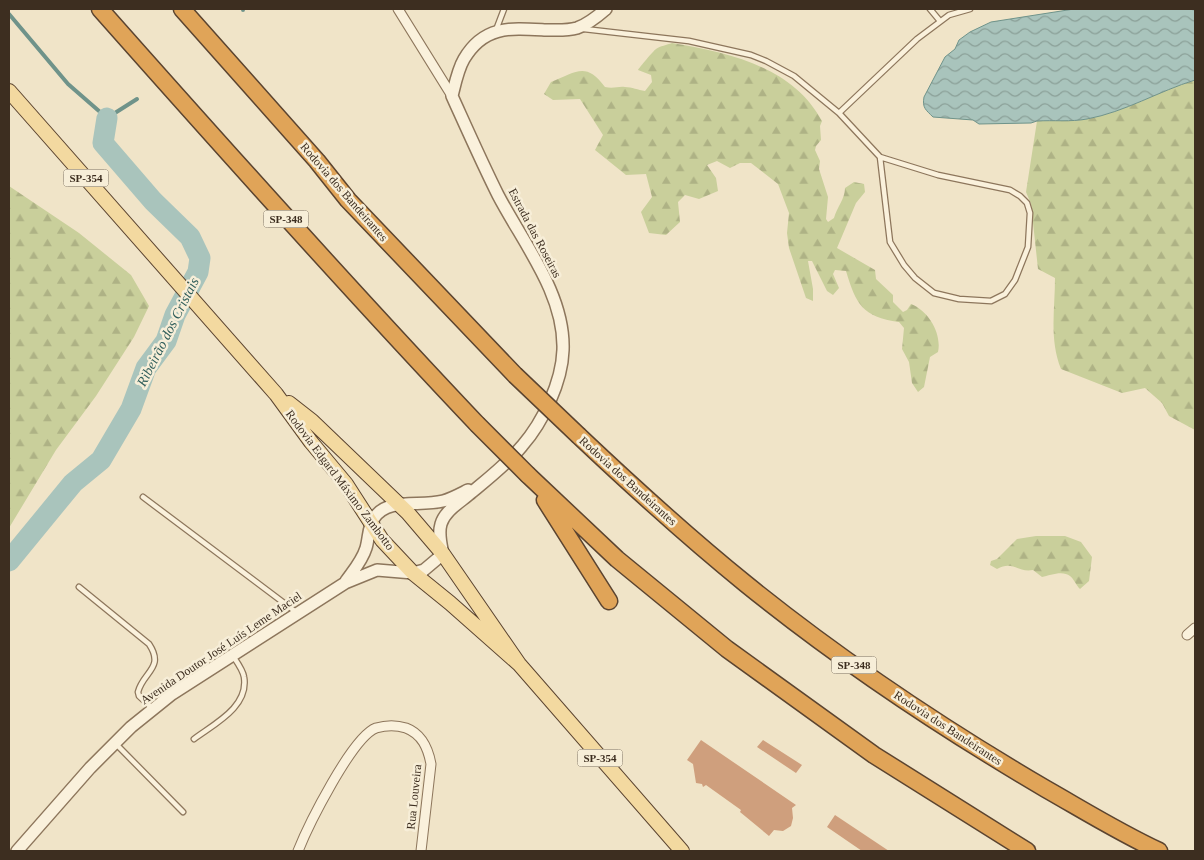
<svg xmlns="http://www.w3.org/2000/svg" width="1204" height="860" viewBox="0 0 1204 860" font-family="'Times New Roman',serif">
  <style>
    .forest { fill: url(#forest-firs) }
    .water { fill: url(#water-waves); stroke: #6f938a }
    .lines { fill: none; stroke-linecap: round; stroke-linejoin: round }
    .stream { stroke: #6f938a; stroke-width: 4 }
    .river { stroke: #a9c4bc; stroke-width: 21 }
    .building { fill: #cf9f7d }
    .service-casing { stroke: #8d765c; stroke-width: 7 }
    .minor-casing { stroke: #8d765c; stroke-width: 11 }
    .tertiary-casing { stroke: #8d765c; stroke-width: 14 }
    .primary-casing { stroke: #5b4430; stroke-width: 16 }
    .motorway-casing { stroke: #5b4430; stroke-width: 19 }
    .service { stroke: #faf1dc; stroke-width: 4.5 }
    .minor { stroke: #faf1dc; stroke-width: 9 }
    .tertiary { stroke: #faf1dc; stroke-width: 11 }
    .primary { stroke: #f3d9a0; stroke-width: 14 }
    .motorway { stroke: #e0a458; stroke-width: 16 }
    .motorway-bridge-casing { stroke: #5b4430; stroke-width: 19; stroke-linecap: butt }
    .motorway-bridge { stroke: #e0a458; stroke-width: 16 }
    .labels { text-anchor: middle; dominant-baseline: central; stroke-width: 5; stroke-linejoin: round; paint-order: stroke }
    .shield { fill: #f7eed8; stroke: #756857; stroke-width: 1 }
    .shield-label { font-size: 11px; font-weight: bold; fill: #3d2e20 }
    .street-label { font-size: 12px; fill: #3d2e20; stroke: #f7eed8 }
    .water-label { font-size: 14px; font-style: italic; fill: #2f5d5a; stroke: #f7eed8 }
  </style>
  <defs>
    <pattern id="forest-firs" width="22" height="20" patternUnits="userSpaceOnUse" patternTransform="scale(1.25)"><rect width="22" height="20" fill="#c9cf9b"/><path d="M5 1l3.5 6h-7zM16 11l3.5 6h-7z" fill="#aeb285"/></pattern>
    <pattern id="water-waves" width="16" height="10" patternUnits="userSpaceOnUse" patternTransform="scale(1.25)"><rect width="16" height="10" fill="#a9c4bc"/><path d="M0 5q4-4 8 0t8 0" fill="none" stroke="#8ba098"/></pattern>
  </defs>
  <rect width="100%" height="100%" fill="#f0e4c8"/>
  <path class="forest" d="M672 43C729 53 792 66 822 121L820 126 821 140 816 146 815 150 820 161 819 169 828 197 826 219 828 222 834 218C837 207 845 199 845 188L854 182 864 184 865 192 856 203 837 248 875 270 876 279 893 295V302L903 312 907 310 911 304C929 311 942 334 938 352L930 357 924 387 918 392 912 383 909 362 902 349 904 328 899 322C862 317 856 304 846 271L835 270 833 274 839 288 833 295 827 291 812 261H808L813 289V301L806 298 789 248 787 233 789 213 778 184 751 163H740L730 168 717 161 707 165 716 178 718 191 699 199 685 195 678 202 680 222 666 235 649 233 641 212 652 197 646 174 626 175 595 150 603 135 580 99 553 100 544 94 551 82C576 72 586 61 605 87 614 89 618 86 625 87 632 87 638 90 645 91L652 82 651 75 638 70C639 68 654 50 656 49 660 46 667 45 672 43Z
    M1195 80V430L1169 416 1162 403 1145 388 1122 393 1061 369C1049 339 1055 309 1055 278L1038 269 1031 204 1026 192 1037 121C1053 120 1071 122 1087 119 1125 112 1159 91 1195 80Z
    M9 186 79 233 131 275 149 306 134 337 96 396 56 450 9 528Z
    M1036 536H1065L1081 542 1092 557 1089 581 1080 589C1076 585 1074 579 1070 576 1063 570 1050 575 1042 577L1033 570C1018 573 1013 560 997 569L990 565 991 561 997 559 1017 539Z"/>
  <path class="water" d="M1074 9H1188L1195 10V80C1159 91 1125 112 1087 119 1071 122 1053 120 1037 121L1031 123 979 124 973 120 933 117C926 110 922 108 924 97L945 57 955 49 959 40 970 32 991 22Z"/>
  <g class="lines">
    <path class="stream" d="M243 10V9
      M9 14 68 84 107 118 137 99"/>
    <path class="river" d="M9 561 73 483 101 460 131 409 146 368 166 341 175 315 198 272 200 258 190 237 153 201 103 143 107 118"/>
  </g>
  <path class="building" d="M701 740 796 805 792 808 793 818 791 826 783 831 774 830 769 836 740 812 741 810 706 785 703 787 702 784 696 783 693 764 687 760Z
    M763 740 802 765 796 773 757 747Z
    M835 815 889 851H862L827 827Z"/>
  <g class="lines">
    <g class="service-casing">
      <path id="service" d="M930 9 940 21
        M584 29 689 41 751 55 766 61 794 76 839 113 880 157 890 242 904 265 915 278 934 293 959 299 991 301 1005 294 1015 280 1028 247 1030 213 1027 203 1020 196 1010 190 938 175 880 157
        M496 30 504 9
        M839 113 917 39 949 15 970 9
        M143 497 296 612
        M79 587 149 644C165 668 143 672 138 692L139 696 152 708
        M194 739C214 724 249 707 244 677 243 670 237 662 233 656
        M116 744 183 812"/>
    </g>
    <g class="minor-casing">
      <path id="minor" d="M398 9 452 96
        M1187 635 1195 628
        M298 851C308 826 352 737 376 728 386 725 397 725 406 728 422 734 428 748 431 764L421 851"/>
    </g>
    <g class="tertiary-casing">
      <path id="tertiary" d="M346 581C353 571 362 561 366 548 369 538 368 527 374 518 388 497 419 507 443 501 451 499 460 494 468 490
        M17 851 90 768 131 727 172 694 345 583 377 570 413 573 424 570 443 554C441 544 438 534 441 524 445 510 461 502 472 492 489 478 508 463 522 446 543 422 562 382 563 350 565 294 523 243 498 195 482 163 467 129 452 96 455 84 458 69 464 59 484 25 511 28 546 30 555 30 567 31 577 28 586 25 598 16 606 9"/>
    </g>
    <g class="primary-casing">
      <path id="primary" d="M9 91 276 394 311 442 346 484 382 540 413 573 450 603 519 664
        M289 403 312 421 408 513 443 554 519 664 682 851"/>
    </g>
    <g class="motorway-casing">
      <path id="motorway" d="M100 9C224 149 348 288 477 424
        M182 9 317 161 348 200 515 375
        M579 436C633 487 688 537 746 584 840 660 942 728 1046 789 1083 810 1120 833 1159 851
        M528 475 617 559 727 649 874 755 1027 851
        M545 500 609 601"/>
    </g>
    <use href="#service" class="service"/>
    <use href="#minor" class="minor"/>
    <use href="#tertiary" class="tertiary"/>
    <use href="#primary" class="primary"/>
    <use href="#motorway" class="motorway"/>
    <g class="motorway-bridge-casing">
      <path id="motorway-bridge" d="M515 375 579 436
        M477 424 528 475"/>
    </g>
    <use href="#motorway-bridge" class="motorway-bridge"/>
  </g>
  <g class="labels">
    <g class="shield">
      <rect x="63.5" y="169.5" width="45" height="17" rx="4"/>
      <rect x="263.5" y="210.5" width="45" height="17" rx="4"/>
      <rect x="831.5" y="656.5" width="45" height="17" rx="4"/>
      <rect x="577.5" y="749.5" width="45" height="17" rx="4"/>
    </g>
    <g class="shield-label">
      <text x="86" y="178">SP-354</text>
      <text x="286" y="219">SP-348</text>
      <text x="854" y="665">SP-348</text>
      <text x="600" y="758">SP-354</text>
    </g>
    <g class="street-label">
      <text transform="translate(344 192) rotate(49)">Rodovia dos Bandeirantes</text>
      <text transform="translate(535 233) rotate(62)">Estrada das Roseiras</text>
      <text transform="translate(340 480) rotate(53)">Rodovia Edgard Máximo Zambotto</text>
      <text transform="translate(628 481) rotate(42)">Rodovia dos Bandeirantes</text>
      <text transform="translate(221 648) rotate(-34)">Avenida Doutor José Luís Leme Maciel</text>
      <text transform="translate(948 728) rotate(33)">Rodovia dos Bandeirantes</text>
      <text transform="translate(414 797) rotate(-84)">Rua Louveira</text>
    </g>
    <g class="water-label">
      <text transform="translate(168 332) rotate(-63)">Ribeirão dos Cristais</text>
    </g>
  </g>
  <rect width="1204" height="860" fill="none" stroke="#3d2e20" stroke-width="20"/>
</svg>
